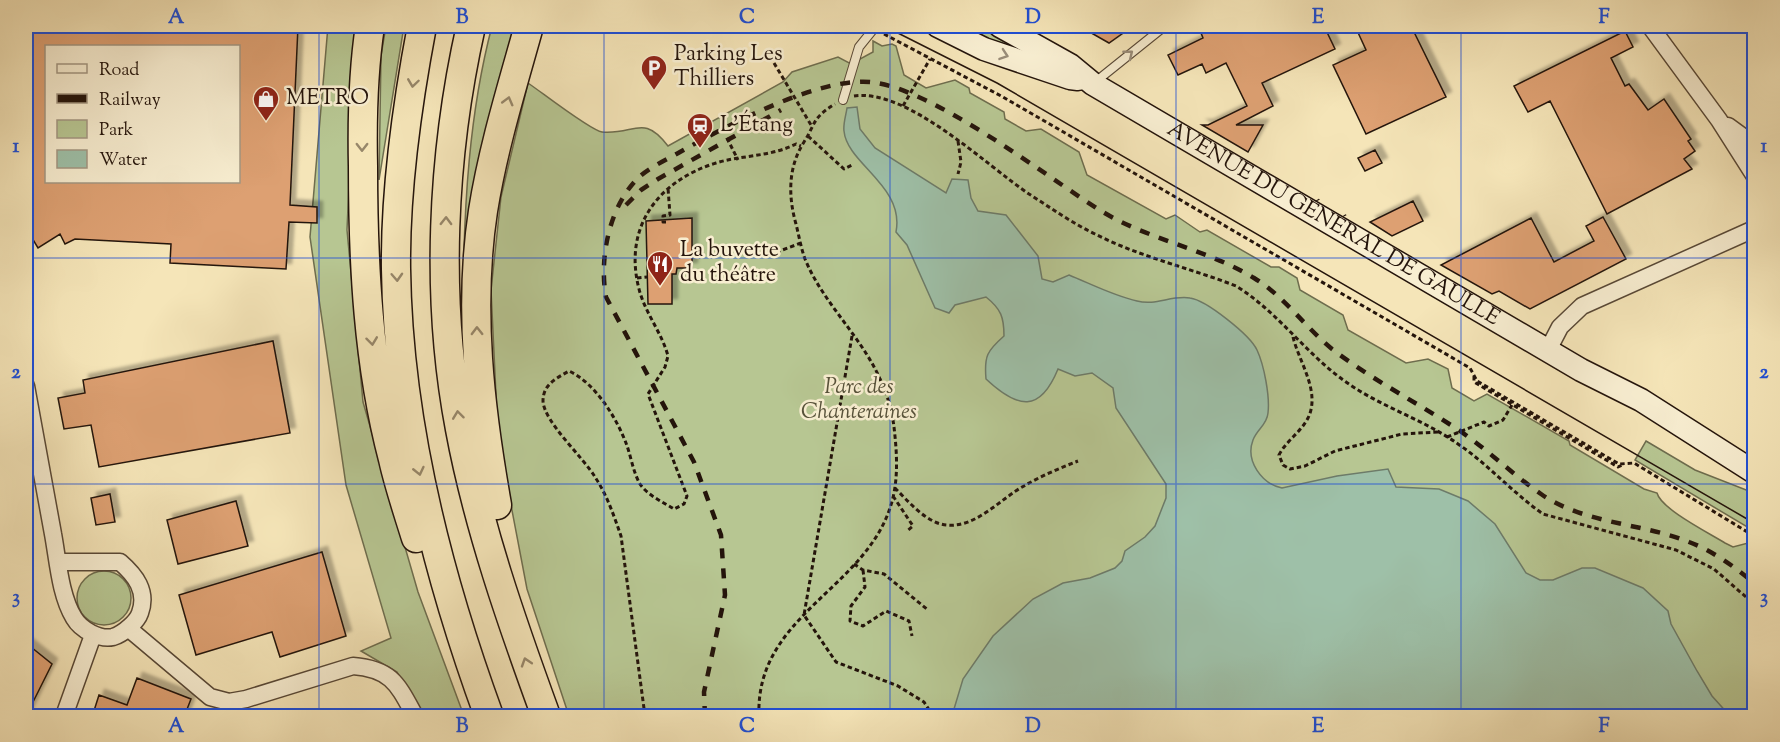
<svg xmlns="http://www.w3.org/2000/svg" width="1780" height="742" viewBox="0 0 1780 742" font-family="'Sorts Mill Goudy',serif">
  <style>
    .green { fill: #b7c692; stroke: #6e6d4e; stroke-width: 1.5 }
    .water { fill: #9ec0a8; stroke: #6d7b69; stroke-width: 1.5 }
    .building { fill: #dda072; stroke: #24140b; stroke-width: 1.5; fill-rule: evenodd; filter: url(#shadow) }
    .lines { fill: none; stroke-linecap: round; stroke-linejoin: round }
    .service-casing { stroke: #584836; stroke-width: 10 }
    .minor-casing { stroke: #584836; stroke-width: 19 }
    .secondary-casing { stroke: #24140b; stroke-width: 25 }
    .motorway-casing { stroke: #24140b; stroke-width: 31 }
    .path { stroke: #24140b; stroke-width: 3; stroke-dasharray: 4.5 3; stroke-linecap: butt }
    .service { stroke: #f8eed1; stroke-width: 8 }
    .minor { stroke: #f8eed1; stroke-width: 16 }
    .secondary { stroke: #f8eed1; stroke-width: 22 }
    .motorway { stroke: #f5e5b8; stroke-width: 28 }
    .tram { stroke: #24140b; stroke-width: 1.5 }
    .rail { stroke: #24140b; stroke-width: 4.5; stroke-dasharray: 10 10; stroke-linecap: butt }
    .oneway { stroke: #998c78 }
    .oneway2 { stroke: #97876a }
    .grid { fill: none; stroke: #1d4ed8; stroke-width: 1.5; stroke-opacity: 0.55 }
    .labels { text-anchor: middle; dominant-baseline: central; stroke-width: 5; stroke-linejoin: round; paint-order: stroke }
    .poi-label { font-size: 22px; fill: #24140b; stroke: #f8eed1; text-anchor: start }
    .street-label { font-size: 22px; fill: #24140b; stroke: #f8eed1 }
    .park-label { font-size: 22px; font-style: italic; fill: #57523a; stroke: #f8eed1 }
    .neatline { fill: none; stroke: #1d4ed8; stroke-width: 2 }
    .grid-label { font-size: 20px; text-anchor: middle; font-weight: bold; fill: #1d4ed8 }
  </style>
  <defs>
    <filter id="shadow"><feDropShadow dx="5.5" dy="-5.5" stdDeviation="1.5" flood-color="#0004"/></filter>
  </defs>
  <rect width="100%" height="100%" fill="#f5e5b8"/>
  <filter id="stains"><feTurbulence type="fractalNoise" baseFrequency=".00333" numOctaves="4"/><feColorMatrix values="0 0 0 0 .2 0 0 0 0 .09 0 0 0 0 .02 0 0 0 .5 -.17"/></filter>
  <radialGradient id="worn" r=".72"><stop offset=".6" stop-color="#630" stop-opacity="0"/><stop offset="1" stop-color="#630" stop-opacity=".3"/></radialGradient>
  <path class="green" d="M328 26H356L347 230 363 402 418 592 464 716H422L397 672 361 651 391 638 346 485 310 237Z
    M386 26H404L379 180 381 56Z
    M492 26H517L463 297C464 205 469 114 492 26Z
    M949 26H982L1074 73Z
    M873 41 882 46 892 44 896 46 904 75 926 88 955 80 969 88 970 93 1004 112 1005 119 1026 131 1041 129 1079 152 1087 175 1166 219 1175 215 1200 232 1207 230 1271 267H1279L1297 278 1300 290 1343 315 1348 330 1406 363 1428 359 1448 369 1452 388 1474 401 1487 394 1569 441 1570 445 1644 489 1657 493C1661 509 1709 533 1725 543L1733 547 1748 543 1754 547V716H569L527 589 498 437 491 290 501 197 528 83C540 91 591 131 602 132 635 135 643 113 668 146L783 82 792 72 838 57 851 64 873 52Z
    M1646 441 1695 470 1754 493V531L1635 460Z
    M77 598a27 27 0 1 1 54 0a27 27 0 1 1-54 0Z"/>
  <path class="water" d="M857 107 860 129 875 148 946 193 952 179 968 180 971 198 978 211 1006 215 1038 256 1042 279 1053 282 1069 275C1091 284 1114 296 1137 301 1156 306 1171 295 1190 298 1206 300 1250 335 1257 350 1264 365 1270 396 1268 413 1267 425 1257 429 1253 440 1245 461 1262 484 1282 488L1337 476 1388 469 1396 487 1439 489 1468 501 1495 524 1526 573 1540 580H1553L1582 568H1595L1643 588 1668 611 1671 624 1697 671 1712 696 1730 716H955L954 709 963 679 993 636 1033 599 1063 583 1090 578 1115 568 1122 561 1125 551 1145 537 1155 526 1166 498V484L1116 408 1113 388 1092 373 1075 376 1058 369C1040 413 1018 409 986 379 984 356 987 351 1004 336 1004 317 1001 309 986 297L955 305 949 313 935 308 907 245 896 232C905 186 847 164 844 131 843 124 846 115 847 108Z"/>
  <path class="building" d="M39 26H298L290 205 317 207V223L289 222 286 269 170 263 171 244 75 239 65 244 60 234 38 248 26 228V51L28 30 39 31ZM46 46H238V182H46Z
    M1079 26H1133L1109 43Z
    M1211 26H1324L1335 49 1262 83 1273 106 1236 125H1263L1248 152 1202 125H1208L1247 106 1226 63 1206 73 1202 64 1178 75 1168 55 1203 38 1201 33Z
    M1355 26H1411L1446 97 1366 134 1333 65 1366 50Z
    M1625 31 1633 47 1611 58 1625 86 1629 84 1648 110 1664 99 1691 139 1688 141 1695 151 1684 159 1692 169 1607 214 1550 101 1528 112 1514 86Z
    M1375 150 1382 163 1365 171 1358 158Z
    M1413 201 1423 221 1392 236 1370 222Z
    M1603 217 1626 259 1530 309 1499 291 1492 294 1441 265 1531 218 1554 262 1594 241 1586 226Z
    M692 218V268H677L676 274H672V304H648L646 221Z
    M273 341 290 433 99 467 91 425 64 429 58 398 85 393 83 380Z
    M110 494 115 522 96 525 91 498Z
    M236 501 248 546 178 564 167 520Z
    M322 552 346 636 280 657 272 632 196 655 179 595Z
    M26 643 52 664 26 716Z
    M137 678 191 699 184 717H92L99 695 127 705Z"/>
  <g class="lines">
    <g class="service-casing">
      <path id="service" d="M1094 83 1165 26
        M843 100 859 47 876 26"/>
    </g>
    <g class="minor-casing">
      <path id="minor" d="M1650 26 1719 120 1754 175
        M1728 126 1754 145
        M1548 350 1560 327 1582 306 1754 229
        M26 386C35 436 44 485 53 534 58 561 60 595 74 618 81 630 100 640 113 637 123 634 137 622 140 613 148 591 135 575 120 562H58
        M128 628 210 697 229 702 246 699 353 666C392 669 398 685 415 716
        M64 716 93 635"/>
    </g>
    <g class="secondary-casing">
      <g id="secondary">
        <path d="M938 26 984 49 1070 78 1078 79"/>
        <path id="s1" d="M1000 26 1070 65 1093 84 1581 370 1641 400 1754 472"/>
      </g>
    </g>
    <g class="motorway-casing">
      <path id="motorway" d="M370 26C363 72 362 119 363 166 363 264 368 364 393 459 399 486 408 512 416 538
        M422 26C407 105 395 188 396 269 398 422 437 574 489 716
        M471 26C442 155 435 298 460 429 478 526 512 623 546 716
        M497 505C480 409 468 309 483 211 493 148 512 87 529 26"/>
    </g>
    <path class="path" d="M884 34 1003 97 1470 368 1477 381 1619 464 1634 463 1754 536
      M774 63 811 125
      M854 96C907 88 986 165 1029 194 1051 208 1072 223 1095 234 1140 257 1190 268 1236 286 1278 312 1306 354 1346 382 1381 407 1423 419 1458 444 1489 465 1513 493 1543 514L1676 550 1714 569 1754 604
      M903 106 930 59
      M808 136 844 169 854 164
      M727 138 738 160
      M958 141 961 162 958 174
      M666 222H663V216L670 215 668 188
      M769 255 801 243
      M637 278 647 277
      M852 336 804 615 836 662 898 686 924 702 933 716
      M1293 337C1299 362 1321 392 1308 418 1301 432 1286 441 1279 455L1283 465 1290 469 1305 466 1335 451 1402 434 1438 432
      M1474 376V382L1618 467 1624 464
      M1447 437 1484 422 1489 426 1503 420 1512 405
      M895 488C908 501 927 524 947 525 976 528 1000 499 1024 486 1041 476 1060 468 1078 461
      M893 496 913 526 907 531
      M854 564 863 570 884 574 928 610
      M863 570 865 587 851 606 850 621 863 626 886 611 909 621 912 636
      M645 716 621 536C614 516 607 495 595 477 583 457 544 422 543 401 543 384 557 378 569 371 595 383 616 417 626 443 631 456 633 472 640 484 647 495 663 502 674 509L684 504 687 496 648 394 665 367 668 356C662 333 645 313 639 289 623 227 658 181 716 163 742 155 770 157 796 144L801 146
      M759 716C755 617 863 590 890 508 899 482 897 453 894 427 892 411 887 393 880 379 861 336 823 303 805 259 801 248 799 236 796 224 788 196 788 167 804 142 816 123 812 118 835 104"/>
    <use href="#service" class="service"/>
    <use href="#minor" class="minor"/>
    <use href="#secondary" class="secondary"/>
    <use href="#motorway" class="motorway"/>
    <path class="tram" d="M884 26 997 83 1754 523"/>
    <path class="rail" d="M626 205 641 190 658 179 781 110
      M705 716 704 692 725 595 721 535 694 462 606 297C599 258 609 207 638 178 650 167 666 160 680 152 726 126 818 77 871 82 933 89 1043 174 1098 209 1147 240 1205 248 1254 278 1284 296 1305 327 1332 349 1371 379 1416 402 1457 429 1487 449 1512 474 1541 494 1584 524 1642 523 1689 542 1713 551 1735 567 1754 583"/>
  </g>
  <defs><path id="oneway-chevron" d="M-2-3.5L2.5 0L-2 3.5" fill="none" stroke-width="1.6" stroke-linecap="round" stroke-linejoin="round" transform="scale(1.5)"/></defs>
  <g class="oneway">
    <use href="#oneway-chevron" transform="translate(1129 54) rotate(-39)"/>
    <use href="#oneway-chevron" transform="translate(1004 55) rotate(19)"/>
  </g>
  <g class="oneway2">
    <use href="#oneway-chevron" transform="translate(413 83) rotate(98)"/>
    <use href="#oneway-chevron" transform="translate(508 101) rotate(-75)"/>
    <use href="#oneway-chevron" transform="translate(362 147) rotate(90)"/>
    <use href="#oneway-chevron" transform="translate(446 221) rotate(-89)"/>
    <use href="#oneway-chevron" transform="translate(397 277) rotate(87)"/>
    <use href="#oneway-chevron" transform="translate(477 331) rotate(-91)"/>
    <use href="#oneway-chevron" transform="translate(372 341) rotate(83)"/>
    <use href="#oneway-chevron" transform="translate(458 415) rotate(-97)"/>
    <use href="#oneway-chevron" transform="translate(419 471) rotate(77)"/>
    <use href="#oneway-chevron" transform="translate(526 662) rotate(-108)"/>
  </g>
  <path class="grid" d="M319 26V716M604 26V716M890 26V716M1176 26V716M1461 26V716M26 258H1754M26 484H1754"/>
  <defs>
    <g id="parking-pin" transform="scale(1.35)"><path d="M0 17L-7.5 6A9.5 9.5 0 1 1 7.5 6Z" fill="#8f2418" stroke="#f8eed1"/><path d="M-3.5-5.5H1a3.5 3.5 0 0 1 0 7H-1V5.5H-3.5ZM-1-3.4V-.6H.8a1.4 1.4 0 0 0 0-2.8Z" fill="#fff"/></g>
    <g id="shop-pin" transform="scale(1.35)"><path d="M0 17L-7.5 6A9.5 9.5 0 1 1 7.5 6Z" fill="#8f2418" stroke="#f8eed1"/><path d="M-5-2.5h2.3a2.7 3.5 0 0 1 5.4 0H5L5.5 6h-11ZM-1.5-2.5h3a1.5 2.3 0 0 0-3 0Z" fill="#fff"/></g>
    <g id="station-pin" transform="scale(1.35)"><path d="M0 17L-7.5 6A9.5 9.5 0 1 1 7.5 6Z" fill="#8f2418" stroke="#f8eed1"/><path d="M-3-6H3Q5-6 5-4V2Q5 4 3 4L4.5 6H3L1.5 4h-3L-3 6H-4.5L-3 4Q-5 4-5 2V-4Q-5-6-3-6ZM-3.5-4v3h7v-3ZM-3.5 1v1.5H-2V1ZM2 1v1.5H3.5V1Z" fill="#fff"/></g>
    <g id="restaurant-pin" transform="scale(1.35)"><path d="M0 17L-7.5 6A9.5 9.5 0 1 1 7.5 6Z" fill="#8f2418" stroke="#f8eed1"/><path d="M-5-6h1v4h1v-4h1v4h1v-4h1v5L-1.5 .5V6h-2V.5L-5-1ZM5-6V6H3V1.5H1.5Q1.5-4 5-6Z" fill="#fff"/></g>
  </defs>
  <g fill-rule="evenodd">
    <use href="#parking-pin" x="654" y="68"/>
    <use href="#shop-pin" x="266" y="99"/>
    <use href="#station-pin" x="700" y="126"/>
    <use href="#restaurant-pin" x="660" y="264"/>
  </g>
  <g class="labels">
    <g class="poi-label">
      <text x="674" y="55">Parking Les<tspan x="674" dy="25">Thilliers</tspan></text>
      <text x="286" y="99">METRO</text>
      <text x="720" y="126">L'Étang</text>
      <text x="680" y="251">La buvette<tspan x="680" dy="25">du théâtre</tspan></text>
    </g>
    <g class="street-label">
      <text stroke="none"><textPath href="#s1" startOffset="388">AVENUE DU GÉNÉRAL DE GAULLE</textPath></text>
    </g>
    <g class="park-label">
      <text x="859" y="388">Parc des<tspan x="859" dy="25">Chanteraines</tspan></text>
    </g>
  </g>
  <rect width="1780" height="742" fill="none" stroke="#f5e5b8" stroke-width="66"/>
  <rect x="45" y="45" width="195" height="138" fill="#f8eed1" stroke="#a39782" stroke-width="1.5"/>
  <rect x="57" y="64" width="30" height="9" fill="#f8eed1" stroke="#a39782" stroke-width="1.5"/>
  <text x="99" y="75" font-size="18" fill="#24140b">Road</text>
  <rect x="57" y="94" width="30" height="9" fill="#24140b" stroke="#a39782" stroke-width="1.5"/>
  <text x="99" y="105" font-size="18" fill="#24140b">Railway</text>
  <rect x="57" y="120" width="30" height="18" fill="#b7c692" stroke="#a39782" stroke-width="1.5"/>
  <text x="99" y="135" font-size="18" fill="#24140b">Park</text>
  <rect x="57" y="150" width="30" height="18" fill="#9ec0a8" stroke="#a39782" stroke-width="1.5"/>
  <text x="99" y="165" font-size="18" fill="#24140b">Water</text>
  <rect x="33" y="33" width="1714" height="676" class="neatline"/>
  <g class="grid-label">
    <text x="176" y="23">A</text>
    <text x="462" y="23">B</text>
    <text x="747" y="23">C</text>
    <text x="1033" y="23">D</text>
    <text x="1318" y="23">E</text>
    <text x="1604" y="23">F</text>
    <text x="16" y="152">1</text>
    <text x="1764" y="152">1</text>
    <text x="16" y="378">2</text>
    <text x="1764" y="378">2</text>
    <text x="16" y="603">3</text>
    <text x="1764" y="603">3</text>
    <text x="176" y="732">A</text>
    <text x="462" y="732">B</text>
    <text x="747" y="732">C</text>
    <text x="1033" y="732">D</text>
    <text x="1318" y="732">E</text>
    <text x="1604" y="732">F</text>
  </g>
  <rect width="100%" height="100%" filter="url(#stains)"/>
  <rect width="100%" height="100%" fill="url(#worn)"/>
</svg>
